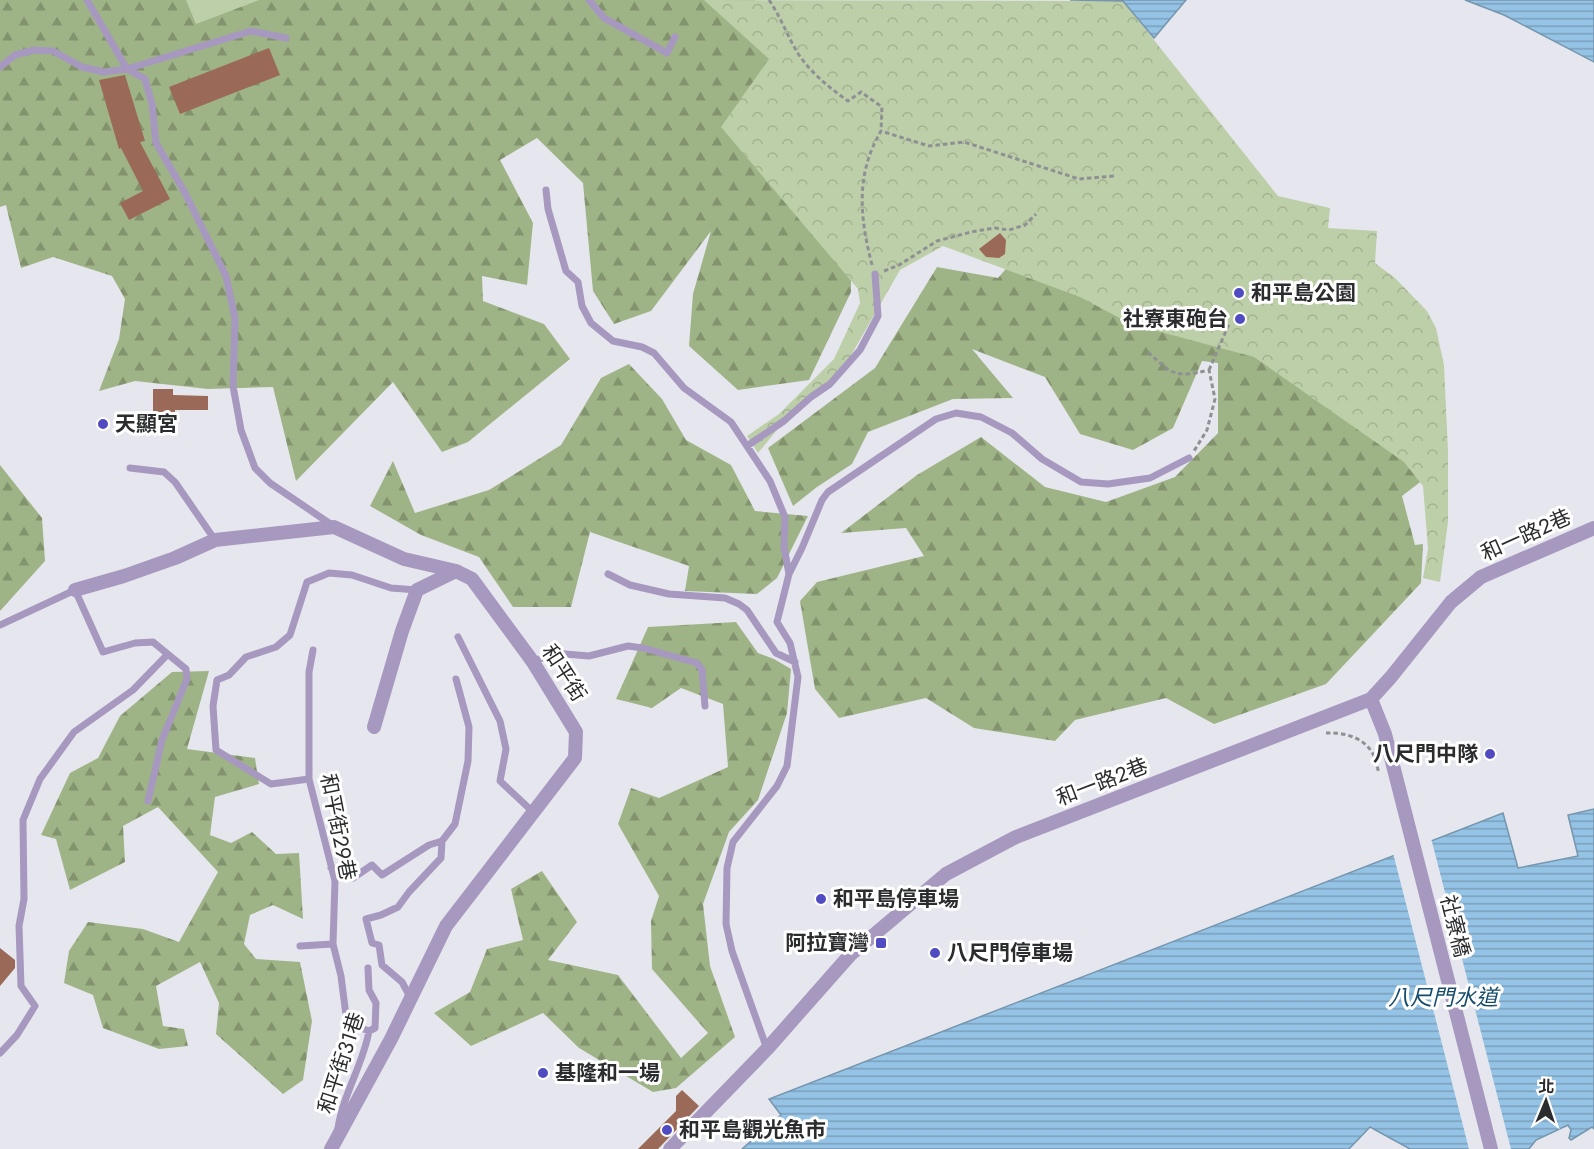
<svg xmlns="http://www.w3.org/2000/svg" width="1594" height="1149" viewBox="0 0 1594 1149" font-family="Jost,'Noto Sans TC',sans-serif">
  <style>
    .forest { fill: url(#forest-firs) }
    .park { fill: url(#park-crowns) }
    .pitch { fill: #bdcfa8 }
    .water { fill: url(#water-rules); stroke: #7596ae; stroke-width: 1.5 }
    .pier { fill: #e6e7ee }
    .building { fill: #9a6957 }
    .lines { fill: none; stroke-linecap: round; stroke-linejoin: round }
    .path { stroke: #8f9094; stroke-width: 3; stroke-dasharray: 4.5 3; stroke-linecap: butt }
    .lane { stroke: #a798bf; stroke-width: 7 }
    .street { stroke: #a798bf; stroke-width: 14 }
    .poi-dot { fill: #514bc2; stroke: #fff; stroke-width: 2 }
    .labels { text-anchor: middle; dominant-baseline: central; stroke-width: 6; stroke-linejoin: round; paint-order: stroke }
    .poi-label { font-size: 21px; font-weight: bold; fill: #2b2c2e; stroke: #fff; text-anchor: start }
    .street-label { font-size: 21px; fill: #2b2c2e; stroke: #fff }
    .water-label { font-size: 22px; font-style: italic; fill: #154c6d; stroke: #fff }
  </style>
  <defs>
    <pattern id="forest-firs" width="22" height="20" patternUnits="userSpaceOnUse" patternTransform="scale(1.5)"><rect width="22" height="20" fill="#9fb486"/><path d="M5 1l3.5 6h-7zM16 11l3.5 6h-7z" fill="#82936e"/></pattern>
    <pattern id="park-crowns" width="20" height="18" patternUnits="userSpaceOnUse" patternTransform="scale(1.5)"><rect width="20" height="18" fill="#bdcfa8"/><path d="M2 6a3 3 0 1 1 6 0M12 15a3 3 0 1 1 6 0" fill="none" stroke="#a3b291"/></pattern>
    <pattern id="water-rules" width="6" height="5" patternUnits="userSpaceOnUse" patternTransform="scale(1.5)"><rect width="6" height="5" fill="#95c3e5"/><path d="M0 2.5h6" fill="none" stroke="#7a9fba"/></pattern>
  </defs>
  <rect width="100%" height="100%" fill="#e6e7ee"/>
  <path class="forest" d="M0 0H755L852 146 851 292 809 380 738 390 689 346 693 294 711 231 651 311 614 324 593 291 583 183 537 138 500 160 533 223 527 285 482 276 483 301 544 324 570 359 468 442 442 452 393 382 296 481 273 387 208 389 135 381 99 391 119 339 125 299 112 276 53 257 21 268 6 205 0 207Z
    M1059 207 1436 470 1402 496 1415 545 1423 544 1421 583 1326 684 1214 724 1166 698 1075 720 1055 741 974 728 926 698 839 718 815 689 800 601 817 582 924 556 906 528 841 533 917 475 981 437 1045 487 1106 502 1175 477 1218 433V363L1202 361 1173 428 1133 450 1080 434 1045 377 972 349 1013 398 953 399 868 432 852 464 817 487 793 506 768 448 875 368 937 267 998 278Z
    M629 364 662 399 686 440 731 465 755 511 808 516 777 578 757 594 685 591 689 566 590 532 571 607H513L479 557 421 535 370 506 393 461 415 513 489 490 561 445 601 378Z
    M0 465 42 518 45 561 0 611Z
    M736 622 758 653 774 659 791 669 787 713 758 800 729 832 703 904 710 966 735 1037 676 1088 653 1092 579 1048 543 1013 471 1046 434 1013 470 992 487 949 523 940 511 889 542 871 577 922 548 960 618 975 681 1058 708 1033 652 969 651 921 659 896 618 824 631 788 659 798 728 767 723 704 681 688 652 708 616 699 648 627Z
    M209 671 187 749 255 758 259 784 215 797 210 835 231 843 252 832 276 854 299 853 303 919 273 905 250 915 244 944 256 959 300 962 312 1021 303 1080 283 1094 216 1034 219 1003 200 962 156 986 163 1026 184 1029 188 1046 159 1049 103 1028 93 995 64 983 69 951 88 922 143 929 179 942 218 872 158 807 123 826 125 862 70 890 56 839 41 835 70 773 98 758 120 716 172 672Z"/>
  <path class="park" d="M704 0 1123 1 1278 196 1330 208 1328 228 1377 231 1375 263 1395 278 1427 311 1436 328 1444 365 1448 451V522L1440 582 1423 578 1428 549 1423 486 1404 462 1254 357 1131 324 1080 297 943 246 900 270 838 378 777 430 758 453 747 436 779 414 834 359 860 303 858 289 721 127 769 59Z"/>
  <path class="pitch" d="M186 0H259L196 24Z"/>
  <path class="water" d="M1070 0H1186L1154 38 1123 1Z
    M1465 0H1594V62L1504 15Z
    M1594 809V1129L1592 1127 1571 1140 1569 1138 1571 1130 1568 1125 1536 1140 1529 1149H1410L1370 1127 1349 1149H742L781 1115 769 1099 1503 813 1518 868 1578 856 1568 815Z"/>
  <path class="pier" d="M1431 838 1511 1149H1469L1393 853Z"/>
  <path class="building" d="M269 48 280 75 180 114 169 87Z
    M125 75 145 141 140 142 170 199 129 220 120 203 143 191 121 148 119 149 99 80Z
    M1000 233 1006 240 1005 254 999 258 986 257 979 249Z
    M153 389H173V395L208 396V410H175V418H153Z
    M0 948 15 960V968L0 986Z
    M682 1090 699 1106 658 1149H638L676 1111V1096Z"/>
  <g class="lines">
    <path class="path" d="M769 0C781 17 788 38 799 55 812 74 830 88 848 101L861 92 882 107 881 131
      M872 265C860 218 855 175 881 131L929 146 964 142 1079 179 1115 176
      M884 271 899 265 937 241 971 232 995 228 1009 230 1025 225 1036 214
      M1148 352C1173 375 1175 378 1209 370L1215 399 1207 430 1194 451
      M1209 370 1229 324
      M1326 733C1343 732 1364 737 1373 754 1376 759 1377 767 1379 773"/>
    <path class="lane" d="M87 0 127 69 145 79 152 104 156 143 184 191 226 276 235 318 233 386 241 430 255 468 270 483 332 525
      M589 0 604 18 667 53 675 37
      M0 67 15 55 34 50 53 51 82 67 104 72 127 69 251 31 286 38
      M546 190 548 209 566 271 578 282 582 306 591 323 613 341 642 347 654 353 684 388 731 422 770 481 785 517 784 547 789 574
      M747 446 784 421 811 397 830 384 860 350 878 316 875 274
      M130 468 164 472 175 482 215 540
      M608 574 630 585 669 594 725 598 739 604 747 610 776 653 795 662
      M0 625 75 590 103 652 135 643 153 642 186 669 187 679 162 740 148 801
      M458 637 500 721 506 749 500 781 533 812
      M313 650 309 672V779L335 881 333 944 341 976 347 1023 369 1031
      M533 662 553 653 589 656 628 646 643 648 697 663 702 670 705 706
      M309 779 271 784 216 750 213 706 217 680 229 675 246 657 276 647 290 635 307 582 329 573 352 575 391 588 417 590
      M331 868 353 878 372 865 382 875 429 845 442 841
      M300 946 333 944
      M410 997 402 982 382 965 379 945 372 943 366 919 381 915 398 907 409 892 441 858 442 841 455 824 468 761 469 727 456 679
      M767 1049 732 951 726 924 727 868 733 842 777 786 787 766 798 677 790 643 777 622 789 574 802 548 822 500 828 492 936 419 956 413 981 417 1012 433 1042 459 1081 482 1108 484 1150 478 1189 458
      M0 1053 17 1035 35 1006 21 986 19 926 24 899 23 820 40 779 74 732 133 690 167 655
      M338 1128C343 1094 363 1065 369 1031L375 1028 376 1003 369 990 368 968"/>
    <path class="street" d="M75 590 124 576 175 558 215 540 334 527 404 559 456 571 472 579 533 662 576 732 575 758 446 926 391 1039 331 1149
      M1371 699 1385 734 1491 1149
      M374 727 402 631 417 590 456 571
      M670 1149 767 1049 850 955 946 874 1016 837 1371 699 1391 677 1451 602 1481 577 1594 528"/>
  </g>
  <g class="poi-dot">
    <circle cx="1239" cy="293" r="6"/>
    <circle cx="1240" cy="319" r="6"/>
    <circle cx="103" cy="424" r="6"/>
    <circle cx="1490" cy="754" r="6"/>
    <circle cx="821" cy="899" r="6"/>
    <rect x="875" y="937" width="12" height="12" rx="3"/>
    <circle cx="935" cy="953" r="6"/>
    <circle cx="543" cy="1073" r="6"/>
    <circle cx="667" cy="1130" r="6"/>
  </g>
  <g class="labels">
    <g class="poi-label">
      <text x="1251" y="293">和平島公園</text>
      <text x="1228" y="319" text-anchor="end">社寮東砲台</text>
      <text x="115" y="424">天顯宮</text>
      <text x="1478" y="754" text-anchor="end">八尺門中隊</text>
      <text x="833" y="899">和平島停車場</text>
      <text x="869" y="943" text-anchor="end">阿拉寶灣</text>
      <text x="947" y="953">八尺門停車場</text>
      <text x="555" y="1073">基隆和一場</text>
      <text x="679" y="1130">和平島觀光魚市</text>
    </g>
    <g class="street-label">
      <text transform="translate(1526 535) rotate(-24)">和一路2巷</text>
      <text transform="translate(564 673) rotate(57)">和平街</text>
      <text transform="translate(1102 782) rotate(-21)">和一路2巷</text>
      <text transform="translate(338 827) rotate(79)">和平街29巷</text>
      <text transform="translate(1455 926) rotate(76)">社寮橋</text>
      <text transform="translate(341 1063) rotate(-72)">和平街31巷</text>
    </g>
    <g class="water-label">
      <text x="1443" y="997">八尺門水道</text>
    </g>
  </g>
  <g transform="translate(1546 1101) rotate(2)" stroke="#ffffff" stroke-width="4.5" paint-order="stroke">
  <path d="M0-4.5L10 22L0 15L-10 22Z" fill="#2b2c2e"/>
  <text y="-9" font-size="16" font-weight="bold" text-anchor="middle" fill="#2b2c2e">北</text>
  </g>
</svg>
